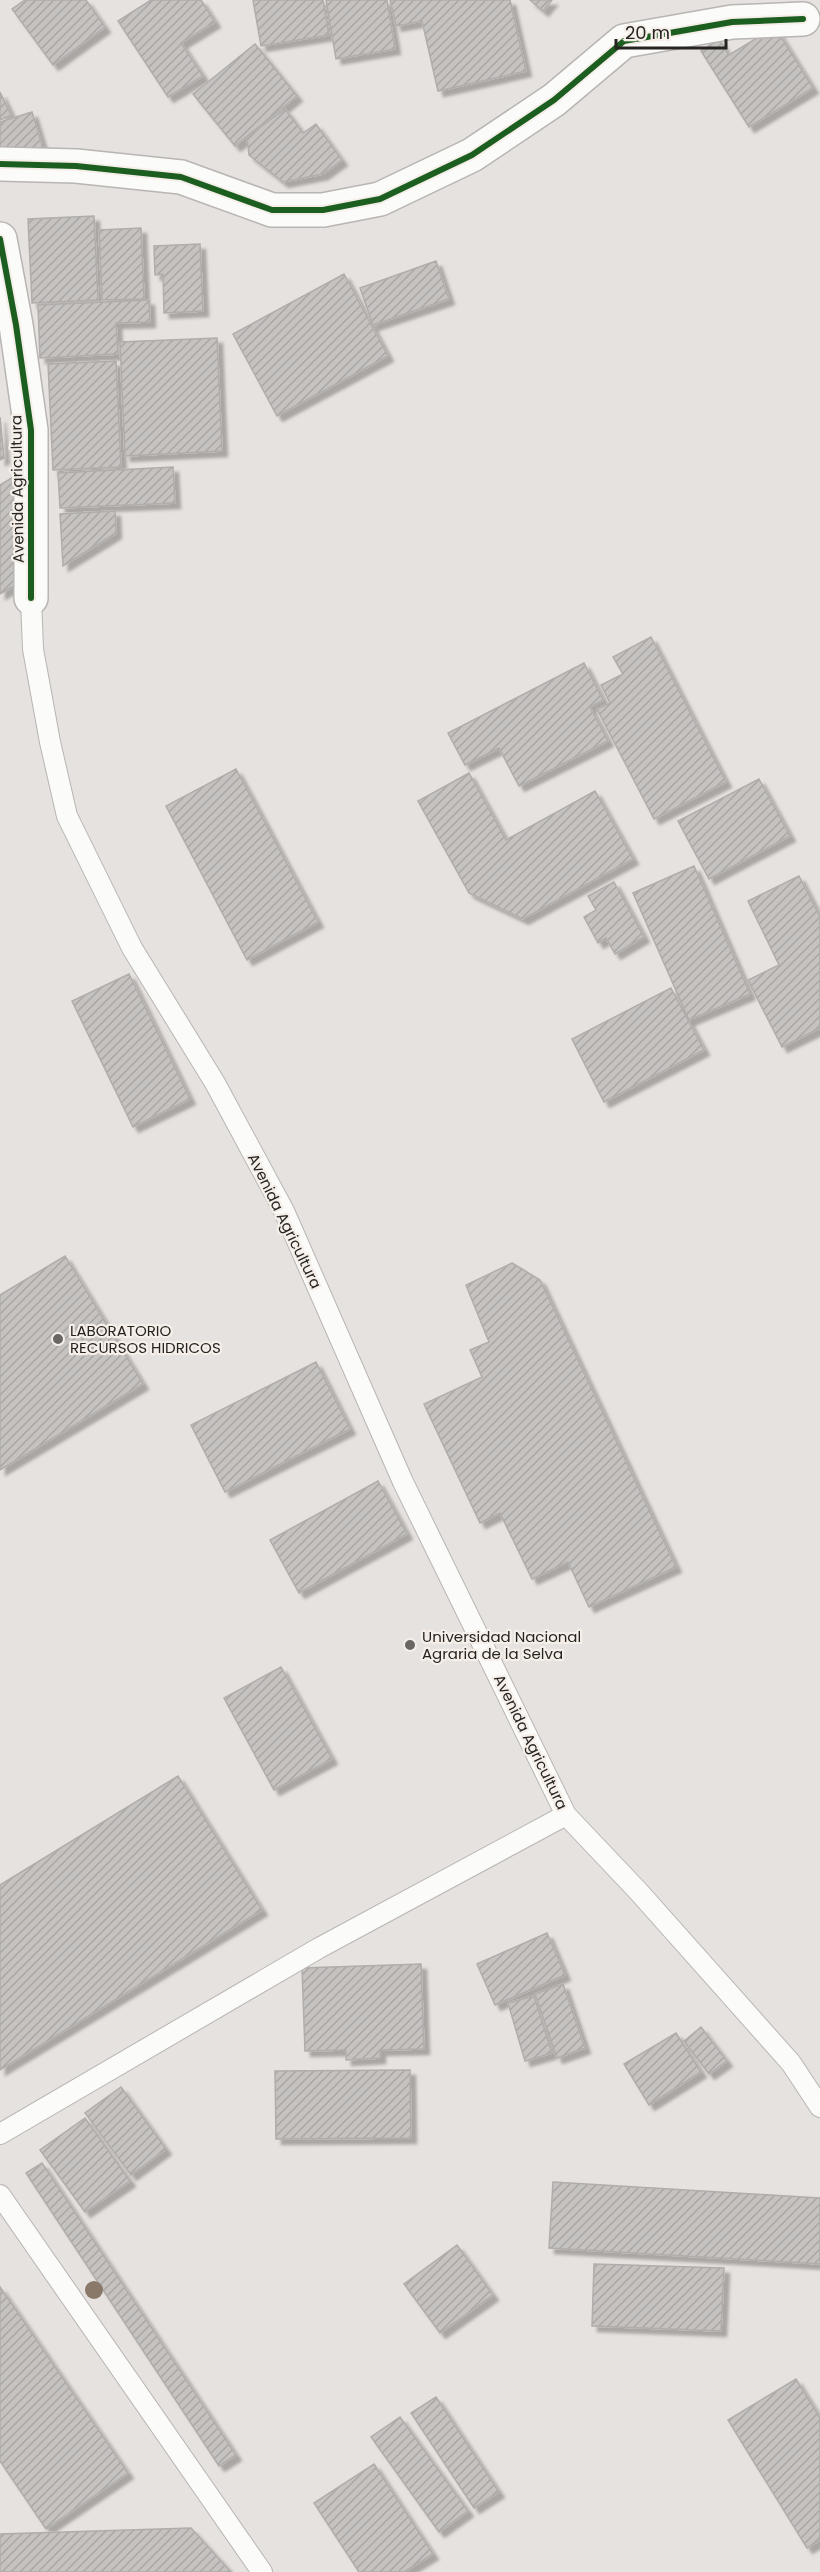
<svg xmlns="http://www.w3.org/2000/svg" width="820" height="2572" viewBox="0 0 820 2572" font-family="Poppins,sans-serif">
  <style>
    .building { fill: url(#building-hatch); stroke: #b0adab; stroke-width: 1.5; filter: url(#shadow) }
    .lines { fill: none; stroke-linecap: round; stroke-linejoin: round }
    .lane-casing { stroke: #b8b5b2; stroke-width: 22 }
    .street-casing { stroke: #b8b5b2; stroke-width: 36 }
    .lane { stroke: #fbfbfa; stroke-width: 20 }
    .street { stroke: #fbfbfa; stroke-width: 33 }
    .cycleway-casing { stroke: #f6efe9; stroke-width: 10 }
    .cycleway { stroke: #1b5e20; stroke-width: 6 }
    .tree { fill: #8a7868 }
    .poi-dot { fill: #696664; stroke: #f6efe9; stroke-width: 2 }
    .labels { text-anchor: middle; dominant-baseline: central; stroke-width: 4.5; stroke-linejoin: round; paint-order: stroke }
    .street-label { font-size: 15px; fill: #262421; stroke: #f6efe9 }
    .poi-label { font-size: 15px; fill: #262421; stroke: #f6efe9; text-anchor: start }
  </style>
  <defs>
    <pattern id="building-hatch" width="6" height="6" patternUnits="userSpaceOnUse" patternTransform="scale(1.5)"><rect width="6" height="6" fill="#c5c2c0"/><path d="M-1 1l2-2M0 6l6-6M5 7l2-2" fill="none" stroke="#a9a7a5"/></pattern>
    <filter id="shadow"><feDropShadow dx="5.5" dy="5.5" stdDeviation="1.5" flood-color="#0004"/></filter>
  </defs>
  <rect width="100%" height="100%" fill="#e6e2df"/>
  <path class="building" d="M25 0H86L105 27 53 65 12 9Z
    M151 0H201L215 22 181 43 203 76 168 97 118 21Z
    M253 0H323L329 35 261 46Z
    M326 0H387L395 49 336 59Z
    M390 0H510L526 71 438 91 422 21 396 26Z
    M530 0H552L543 11Z
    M775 27 813 88 749 127 701 51 719 39 729 55Z
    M255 44 297 96 235 146 193 94Z
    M0 92 11 115 0 120Z
    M285 109 303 133 316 124 342 160 323 174 283 182 249 155 247 137Z
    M32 112 46 158H0V122Z
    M94 216 98 300 32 303 28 219Z
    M141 228 144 299 102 300 99 230Z
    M200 244 203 311 164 313 163 274 155 275 154 246Z
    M436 261 449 299 373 325 360 288Z
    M344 274 388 356 277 416 233 334Z
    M149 300 150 322 116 323 118 354 40 358 38 305Z
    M217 338 222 451 125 456 120 342Z
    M116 361 121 467 53 470 48 364Z
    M0 417 4 458 0 460Z
    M173 467 175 503 60 508 58 473Z
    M20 473 28 578 0 594V485Z
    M115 511 116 533 63 566 60 514Z
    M651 637 726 782 654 819 597 709 610 703 601 685 623 674 613 657Z
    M584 663 603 700 590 707 608 741 519 786 499 748 465 765 448 733Z
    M236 769 318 922 247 960 166 806Z
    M469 773 506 840 595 791 633 859 523 919 469 893 418 801Z
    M759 779 790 836 709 879 678 821Z
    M694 866 750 994 689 1020 633 893Z
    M799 876 820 917V1028L782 1047 748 980 779 965 748 901Z
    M614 882 644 937 615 954 606 938 598 943 584 917 596 910 588 896Z
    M129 974 190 1099 133 1127 72 1001Z
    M671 988 704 1050 604 1102 572 1039Z
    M65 1256 143 1384 0 1470V1295Z
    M512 1263 540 1280 676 1567 589 1607 568 1562 532 1579 500 1513 480 1523 424 1404 482 1377 470 1350 489 1342 466 1285Z
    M316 1362 350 1429 225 1492 191 1425Z
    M378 1481 407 1534 299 1593 270 1540Z
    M281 1667 332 1759 274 1790 224 1698Z
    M178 1776 262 1910 0 2070V1885Z
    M547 1933 565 1975 495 2005 477 1964Z
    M421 1964 424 2049 380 2050V2058L346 2060V2050L305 2051 302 1968Z
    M563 1984 585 2048 557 2058 535 1994Z
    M534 1996 552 2053 525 2061 508 2003Z
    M701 2027 727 2061 709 2074 684 2041Z
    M676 2033 701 2072 649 2105 624 2064Z
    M410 2070 411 2138 276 2139 275 2071Z
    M121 2087 166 2149 131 2175 85 2113Z
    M85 2118 130 2181 85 2212 40 2150Z
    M42 2163 236 2455 219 2466 26 2173Z
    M553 2182 820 2198V2264L549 2248Z
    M457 2245 493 2295 440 2333 404 2284Z
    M594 2264 724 2268 721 2331 592 2326Z
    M0 2287 128 2473 46 2529 0 2461Z
    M796 2379 820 2418V2540L807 2548 728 2420Z
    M436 2397 499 2492 474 2508 411 2413Z
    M400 2417 468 2511 439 2532 371 2437Z
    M374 2464 433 2554 404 2572H359L314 2503Z
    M191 2528 231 2572H0V2534Z"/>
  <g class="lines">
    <g class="lane-casing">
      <path id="lane" d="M31 598 33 649 50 742 67 816 132 948 215 1083 284 1211 403 1482 566 1815 638 1891 791 2063 820 2107
        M0 2134 319 1948 566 1815
        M0 2195 262 2572"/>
    </g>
    <g class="street-casing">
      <path id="street" d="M0 164 76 166 181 177 272 210H323L380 199 472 155 554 100 624 41 732 22 803 19
        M0 239 16 325 31 430V598"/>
    </g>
    <use href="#lane" class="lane"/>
    <use href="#street" class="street"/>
    <g class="cycleway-casing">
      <path id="cycleway" d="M0 164 76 166 181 177 272 210H323L380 199 472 155 554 100 624 41 732 22 803 19
        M0 239 16 325 31 430V598"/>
    </g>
    <use href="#cycleway" class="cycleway"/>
  </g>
  <circle class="tree" cx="94" cy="2290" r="9"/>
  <g class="poi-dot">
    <circle cx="58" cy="1339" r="6"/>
    <circle cx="410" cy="1645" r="6"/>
  </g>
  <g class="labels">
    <g class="street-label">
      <text transform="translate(17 489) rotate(-91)">Avenida Agricultura</text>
      <text transform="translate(285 1221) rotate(64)">Avenida Agricultura</text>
      <text transform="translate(531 1742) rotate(64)">Avenida Agricultura</text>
    </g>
    <g class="poi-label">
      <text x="70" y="1330">LABORATORIO<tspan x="70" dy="17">RECURSOS HIDRICOS</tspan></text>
      <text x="422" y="1636">Universidad Nacional<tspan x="422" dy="17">Agraria de la Selva</tspan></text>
    </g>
  </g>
  <path d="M616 39v9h110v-9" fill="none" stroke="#262421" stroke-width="3"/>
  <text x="625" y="39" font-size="18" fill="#262421" stroke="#f6efe9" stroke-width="4.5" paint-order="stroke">20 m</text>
</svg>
